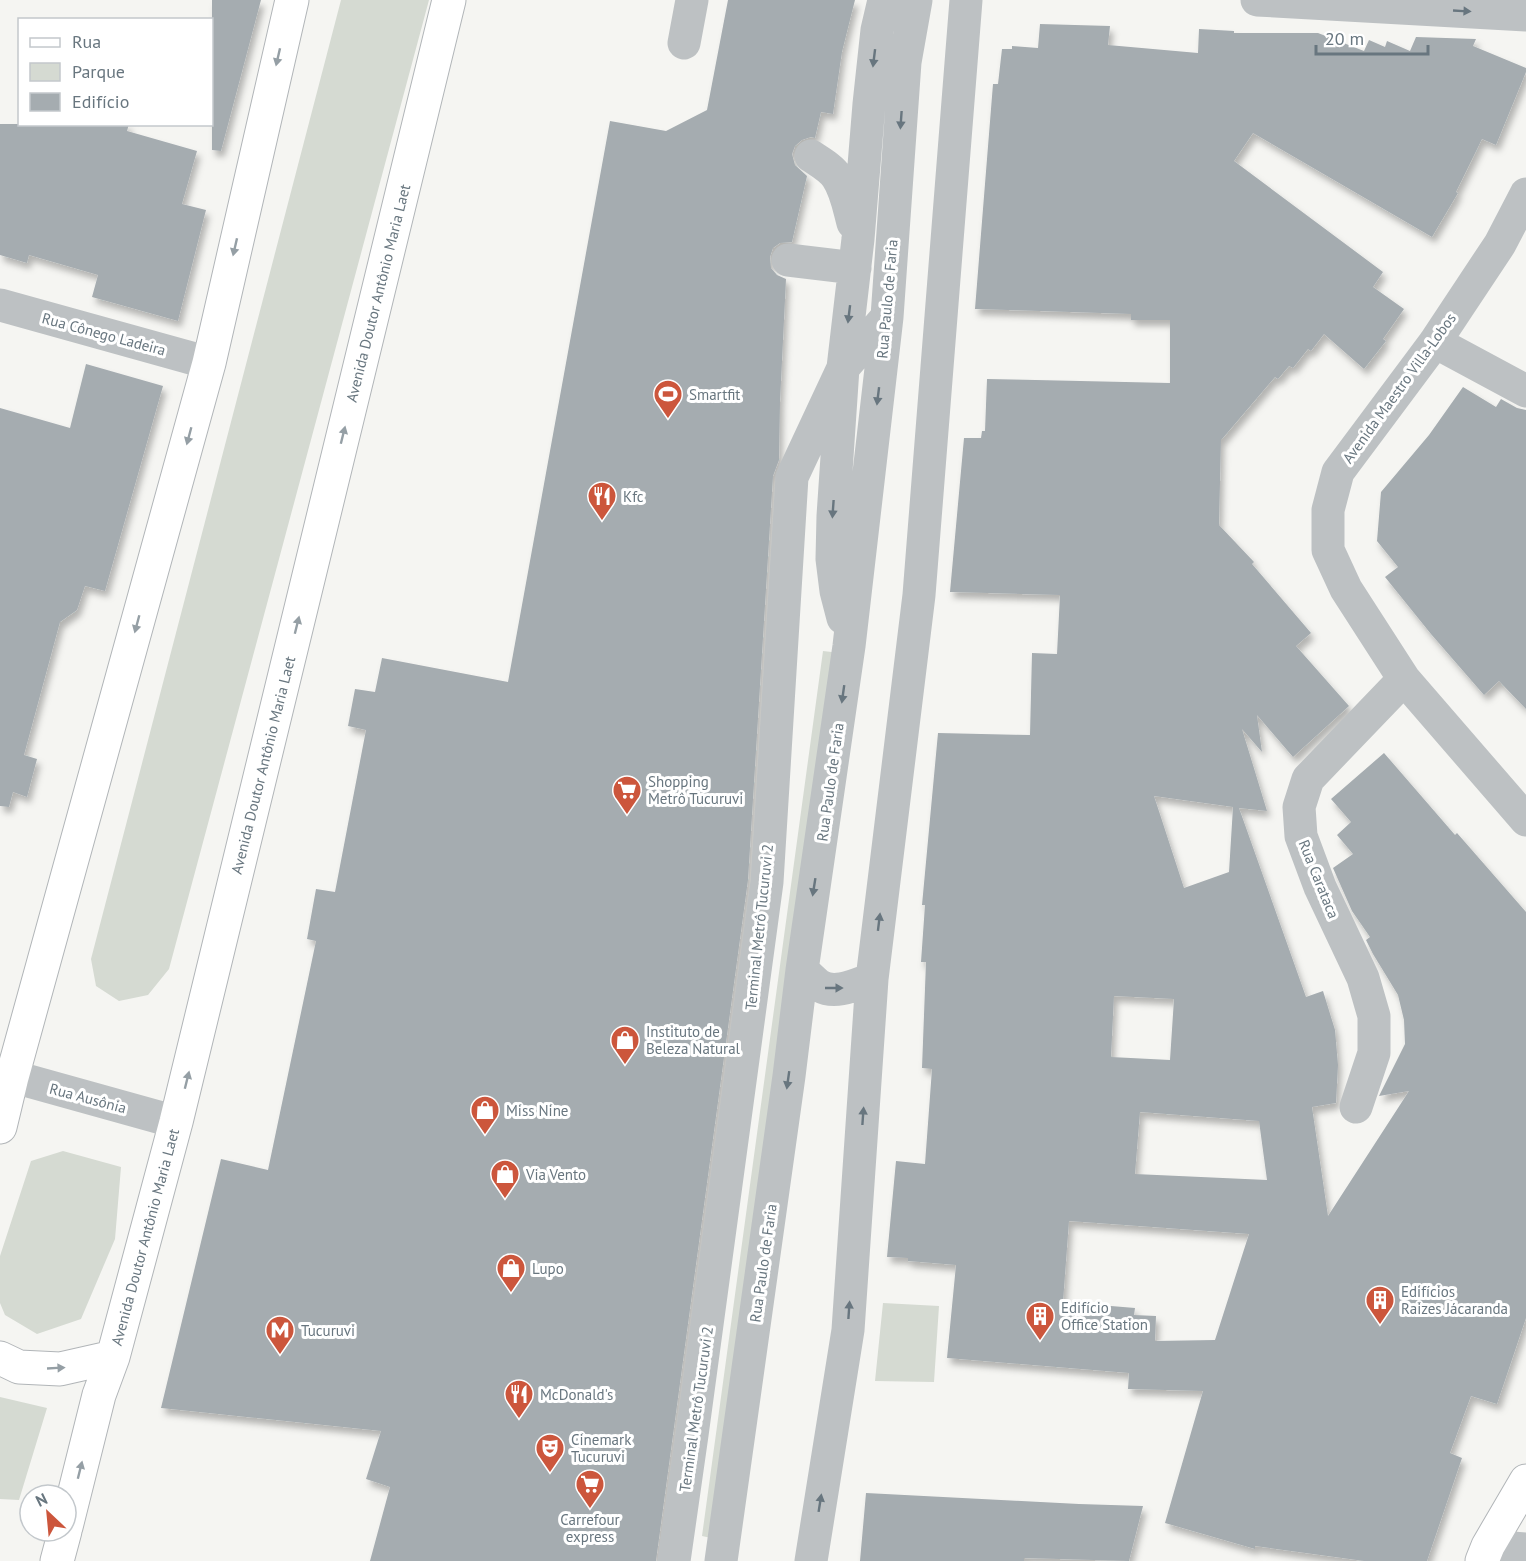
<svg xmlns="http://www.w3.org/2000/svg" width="1526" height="1561" viewBox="0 0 1526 1561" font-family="'PT Sans',sans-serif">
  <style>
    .green { fill: #d5dad2 }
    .building { fill: #a5acb0; fill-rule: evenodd; filter: url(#shadow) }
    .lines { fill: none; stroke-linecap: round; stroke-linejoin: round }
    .major-casing { stroke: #b1b5b8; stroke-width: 35 }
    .minor { stroke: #bdc1c3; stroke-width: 33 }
    .major { stroke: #fff; stroke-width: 33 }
    .oneway { fill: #68767f }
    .oneway2 { fill: #959fa5 }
    .labels { text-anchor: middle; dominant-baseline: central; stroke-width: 6; stroke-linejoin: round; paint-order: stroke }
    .street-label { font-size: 15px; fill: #68767f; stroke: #fff }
    .poi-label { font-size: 15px; fill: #68767f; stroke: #fff; text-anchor: start }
  </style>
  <defs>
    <filter id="shadow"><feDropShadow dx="3.5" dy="6" stdDeviation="3" flood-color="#0004"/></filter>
  </defs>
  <rect width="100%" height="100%" fill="#f5f5f2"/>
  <path class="green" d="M341 0H429L169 969 148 995 119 1001 96 986 91 959Z
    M823 651 840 653 720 1540 702 1536Z
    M63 1151 121 1167 115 1239 81 1319 37 1334 5 1315 0 1303V1256L31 1161Z
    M883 1303 939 1306 934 1382 875 1381Z
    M0 1397 47 1408 19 1500 0 1499Z"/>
  <path class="building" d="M212 0H261L221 151 212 150Z
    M728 0H855L842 52 833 114 821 112 815 138 811 137 802 140 795 146 792 154 795 165 807 176 792 242 780 243 773 248 770 257 771 268 777 275 786 279 780 402 779 460 773 476 748 880 656 1561H370L390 1487 366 1479 381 1431 161 1408 221 1159 268 1170 316 941 307 939 316 889 335 892 366 730 348 726 355 689 375 692 382 658 508 682 610 121 666 131 707 110Z
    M1040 24 1110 26 1108 45 1198 53 1199 29 1234 31V33H1318L1364 51 1369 40 1385 47 1387 41 1410 51 1416 37 1476 39 1473 46 1526 68V72L1496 145 1482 139 1456 192 1458 193 1432 237 1253 133 1234 161 1383 272 1373 287 1404 309 1383 339 1386 341 1364 369 1324 334 1311 351 1308 349 1293 368 1289 366 1278 379 1275 377 1222 439H1221L1219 525 1254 562 1252 564 1311 633 1296 646 1349 706 1293 757 1257 715 1262 752 1242 729 1267 811 1239 808 1306 997 1323 991 1335 1030 1338 1065 1336 1103 1312 1107 1328 1216 1409 1091 1379 1096 1405 1044 1404 1020 1398 995 1373 954 1366 940 1370 937 1352 911 1333 868 1353 854 1337 835 1351 822 1331 799 1384 753 1455 835 1457 833 1526 912V1318L1497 1404 1471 1396 1450 1453 1462 1458 1427 1561H1364L1255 1546V1549L1165 1523 1203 1391 1128 1389 1129 1373 947 1358 956 1265 908 1261V1258L887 1257 896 1161 925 1164 932 1069 922 1068 926 962H921L925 905H922L938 733 1030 735 1032 653 1057 654 1060 595 950 592 964 438H981L982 431H985L987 379 1170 383V320H1131V314L975 309 993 84H998L1002 49H1012V46L1038 48ZM1154 796 1233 807 1229 872 1184 888ZM1114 996 1174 999 1170 1060 1111 1057ZM1140 1112 1259 1121 1267 1180 1135 1174ZM1069 1221 1249 1234 1215 1340 1155 1341 1156 1316 1134 1315 1135 1308 1063 1302Z
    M0 124H129L127 131 197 151 182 204 206 210 178 321 92 297 98 275 29 255 27 263 0 255Z
    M86 364 163 386 105 591 85 586 77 610 60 622 24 755 37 759 27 797 13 792 9 807 0 806V408L70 428Z
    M1463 387 1496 407 1501 399 1517 408 1526 410V709L1499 681 1484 695 1431 634 1385 577 1398 567 1377 541 1381 492 1429 435Z
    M866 1493 1079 1504 1143 1506 1129 1561 1024 1558V1561H860Z"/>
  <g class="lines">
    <g class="major-casing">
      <path id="major" d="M0 1127 12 1077 209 363 292 0
        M0 1358 19 1367 60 1369 113 1357
        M66 1527 99 1395 113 1357 176 1122 449 0
        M57 1561 65 1531
        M1482 1561 1488 1546 1526 1481"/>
    </g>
    <path class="minor" d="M1257 0 1526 15
      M684 43 692 0
      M811 156C820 162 831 168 837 177 846 190 849 208 853 223
      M1526 194 1500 244 1435 342 1338 472 1328 510V550L1346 589 1404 679 1526 820
      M788 260 855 268
      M0 305 209 363
      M1435 342 1526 391
      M843 618 836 591 832 559 833 516 843 368 858 239 869 104 877 30 884 0
      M802 970C808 975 814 982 820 986 836 995 857 984 872 979
      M0 1073 176 1122
      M1356 1107 1374 1053V1016L1363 978 1320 887 1301 836 1299 807 1308 779 1404 679
      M1488 1546 1526 1549
      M674 1561 692 1435 767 882 792 477 843 368 887 317
      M721 1561 789 1076 802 970 849 646 887 317 905 62 916 0
      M811 1561 848 1330 872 979 919 595 966 0"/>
    <use href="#major" class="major"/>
  </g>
  <defs><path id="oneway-solid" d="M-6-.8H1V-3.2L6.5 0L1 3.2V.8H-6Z" transform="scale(1.5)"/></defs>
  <g class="oneway">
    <use href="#oneway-solid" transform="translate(1462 11) rotate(3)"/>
    <use href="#oneway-solid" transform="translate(874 58) rotate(97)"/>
    <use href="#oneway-solid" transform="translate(901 120) rotate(94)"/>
    <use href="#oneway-solid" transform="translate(849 314) rotate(97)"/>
    <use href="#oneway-solid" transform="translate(878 396) rotate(97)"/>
    <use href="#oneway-solid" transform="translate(833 509) rotate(94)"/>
    <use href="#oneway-solid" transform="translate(843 694) rotate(98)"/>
    <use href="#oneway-solid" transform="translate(814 887) rotate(99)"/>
    <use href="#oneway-solid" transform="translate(879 922) rotate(-83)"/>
    <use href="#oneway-solid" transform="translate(834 988)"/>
    <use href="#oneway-solid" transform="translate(788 1080) rotate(98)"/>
    <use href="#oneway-solid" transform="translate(863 1116) rotate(-86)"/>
    <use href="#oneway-solid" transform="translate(849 1310) rotate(-86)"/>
    <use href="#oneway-solid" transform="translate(820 1503) rotate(-81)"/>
  </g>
  <g class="oneway2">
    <use href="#oneway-solid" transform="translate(278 57) rotate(103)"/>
    <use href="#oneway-solid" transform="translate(235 247) rotate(103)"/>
    <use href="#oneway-solid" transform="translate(343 435) rotate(-76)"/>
    <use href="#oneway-solid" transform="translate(189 436) rotate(105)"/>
    <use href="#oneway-solid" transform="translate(137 624) rotate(105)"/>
    <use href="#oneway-solid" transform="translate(297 625) rotate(-76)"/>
    <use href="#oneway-solid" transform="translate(187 1080) rotate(-76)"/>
    <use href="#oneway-solid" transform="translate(56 1368) rotate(-3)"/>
    <use href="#oneway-solid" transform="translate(80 1470) rotate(-76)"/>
  </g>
  <defs>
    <g id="stadium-pin" transform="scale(1.5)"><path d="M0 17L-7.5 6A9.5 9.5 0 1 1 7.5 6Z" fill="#cc563c" stroke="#fff"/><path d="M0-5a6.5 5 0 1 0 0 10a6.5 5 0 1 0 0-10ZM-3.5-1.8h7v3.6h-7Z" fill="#fff"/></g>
    <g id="restaurant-pin" transform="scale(1.5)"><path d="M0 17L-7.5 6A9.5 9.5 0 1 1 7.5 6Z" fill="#cc563c" stroke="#fff"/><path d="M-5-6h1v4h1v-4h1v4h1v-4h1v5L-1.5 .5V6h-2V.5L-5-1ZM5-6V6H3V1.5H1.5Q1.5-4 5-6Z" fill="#fff"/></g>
    <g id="supermarket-pin" transform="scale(1.5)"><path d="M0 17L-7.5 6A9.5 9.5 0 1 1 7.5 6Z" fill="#cc563c" stroke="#fff"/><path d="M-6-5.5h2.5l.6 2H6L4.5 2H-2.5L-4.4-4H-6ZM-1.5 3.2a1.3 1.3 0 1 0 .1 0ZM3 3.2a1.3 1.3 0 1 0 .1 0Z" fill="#fff"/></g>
    <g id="shop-pin" transform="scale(1.5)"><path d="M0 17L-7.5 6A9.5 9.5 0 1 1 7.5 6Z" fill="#cc563c" stroke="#fff"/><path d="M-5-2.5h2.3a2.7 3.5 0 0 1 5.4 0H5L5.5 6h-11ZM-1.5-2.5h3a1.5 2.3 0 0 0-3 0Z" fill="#fff"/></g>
    <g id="building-pin" transform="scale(1.5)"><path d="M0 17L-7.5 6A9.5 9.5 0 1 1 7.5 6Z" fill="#cc563c" stroke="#fff"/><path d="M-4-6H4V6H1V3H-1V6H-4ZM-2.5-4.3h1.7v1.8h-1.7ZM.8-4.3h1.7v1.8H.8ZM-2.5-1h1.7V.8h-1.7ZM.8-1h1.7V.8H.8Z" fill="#fff"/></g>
    <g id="metro-pin" transform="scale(1.5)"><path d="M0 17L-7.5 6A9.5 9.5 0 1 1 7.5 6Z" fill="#cc563c" stroke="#fff"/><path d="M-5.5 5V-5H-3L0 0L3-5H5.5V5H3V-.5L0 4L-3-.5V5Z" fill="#fff"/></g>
    <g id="theatre-pin" transform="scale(1.5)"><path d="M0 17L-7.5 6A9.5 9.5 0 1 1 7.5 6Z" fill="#cc563c" stroke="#fff"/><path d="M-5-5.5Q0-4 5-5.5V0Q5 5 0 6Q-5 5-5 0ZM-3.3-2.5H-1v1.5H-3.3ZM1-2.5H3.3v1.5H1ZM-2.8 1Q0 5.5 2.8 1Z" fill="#fff"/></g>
  </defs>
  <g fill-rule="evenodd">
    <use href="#stadium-pin" x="668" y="394"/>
    <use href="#restaurant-pin" x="602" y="496"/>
    <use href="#supermarket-pin" x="627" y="790"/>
    <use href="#shop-pin" x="625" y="1040"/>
    <use href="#shop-pin" x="485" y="1110"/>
    <use href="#shop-pin" x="505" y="1174"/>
    <use href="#shop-pin" x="511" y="1268"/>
    <use href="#building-pin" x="1380" y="1300"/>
    <use href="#building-pin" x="1040" y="1316"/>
    <use href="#metro-pin" x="280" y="1330"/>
    <use href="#restaurant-pin" x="519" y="1394"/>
    <use href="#theatre-pin" x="550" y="1448"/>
    <use href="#supermarket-pin" x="590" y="1484"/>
  </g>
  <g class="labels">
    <g class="street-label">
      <text transform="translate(378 293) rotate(-76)">Avenida Doutor Antônio Maria Laet</text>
      <text transform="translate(887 299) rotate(-85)">Rua Paulo de Faria</text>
      <text transform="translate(104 334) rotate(15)">Rua Cônego Ladeira</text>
      <text transform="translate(1399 388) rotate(-54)">Avenida Maestro Villa-Lobos</text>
      <text transform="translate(263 765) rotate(-76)">Avenida Doutor Antônio Maria Laet</text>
      <text transform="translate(830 782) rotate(-82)">Rua Paulo de Faria</text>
      <text transform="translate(1319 879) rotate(68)">Rua Carataca</text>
      <text transform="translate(759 927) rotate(-84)">Terminal Metrô Tucuruvi 2</text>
      <text transform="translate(88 1098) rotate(15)">Rua Ausônia</text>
      <text transform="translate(145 1237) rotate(-75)">Avenida Doutor Antônio Maria Laet</text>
      <text transform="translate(763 1263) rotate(-82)">Rua Paulo de Faria</text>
      <text transform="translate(696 1409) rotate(-82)">Terminal Metrô Tucuruvi 2</text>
    </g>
    <g class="poi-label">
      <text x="689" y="394">Smartfit</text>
      <text x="623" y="496">Kfc</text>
      <text x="648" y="781">Shopping<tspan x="648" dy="17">Metrô Tucuruvi</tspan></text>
      <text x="646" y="1031">Instituto de<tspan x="646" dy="17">Beleza Natural</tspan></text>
      <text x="506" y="1110">Miss Nine</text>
      <text x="526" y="1174">Via Vento</text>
      <text x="532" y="1268">Lupo</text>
      <text x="1401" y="1291">Edifícios<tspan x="1401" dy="17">Raizes Jácaranda</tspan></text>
      <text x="1061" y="1307">Edifício<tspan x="1061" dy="17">Office Station</tspan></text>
      <text x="301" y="1330">Tucuruvi</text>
      <text x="540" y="1394">McDonald's</text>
      <text x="571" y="1439">Cinemark<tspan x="571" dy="17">Tucuruvi</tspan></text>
      <text x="590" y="1519" text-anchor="middle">Carrefour<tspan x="590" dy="17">express</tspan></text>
    </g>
  </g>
  <rect x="18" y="18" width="195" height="108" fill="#ffffff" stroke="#c3c8cc" stroke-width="1.5"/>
  <rect x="30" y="38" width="30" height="9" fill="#ffffff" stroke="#c3c8cc" stroke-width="1.5"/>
  <text x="72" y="48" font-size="18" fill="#68767f">Rua</text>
  <rect x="30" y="63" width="30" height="18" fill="#d5dad2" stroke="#c3c8cc" stroke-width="1.5"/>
  <text x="72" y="78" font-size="18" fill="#68767f">Parque</text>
  <rect x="30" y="93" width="30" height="18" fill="#a5acb0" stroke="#c3c8cc" stroke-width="1.5"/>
  <text x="72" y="108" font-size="18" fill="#68767f">Edifício</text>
  <g transform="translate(48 1513) rotate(334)"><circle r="28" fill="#ffffff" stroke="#c3c8cc" stroke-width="1.5"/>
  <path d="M0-4.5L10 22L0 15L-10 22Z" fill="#cc563c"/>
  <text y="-9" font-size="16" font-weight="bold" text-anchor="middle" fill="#68767f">N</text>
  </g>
  <path d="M1316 45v9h112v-9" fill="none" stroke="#68767f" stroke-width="3"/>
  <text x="1325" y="45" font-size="18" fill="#68767f" stroke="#ffffff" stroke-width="4.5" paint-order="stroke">20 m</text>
</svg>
